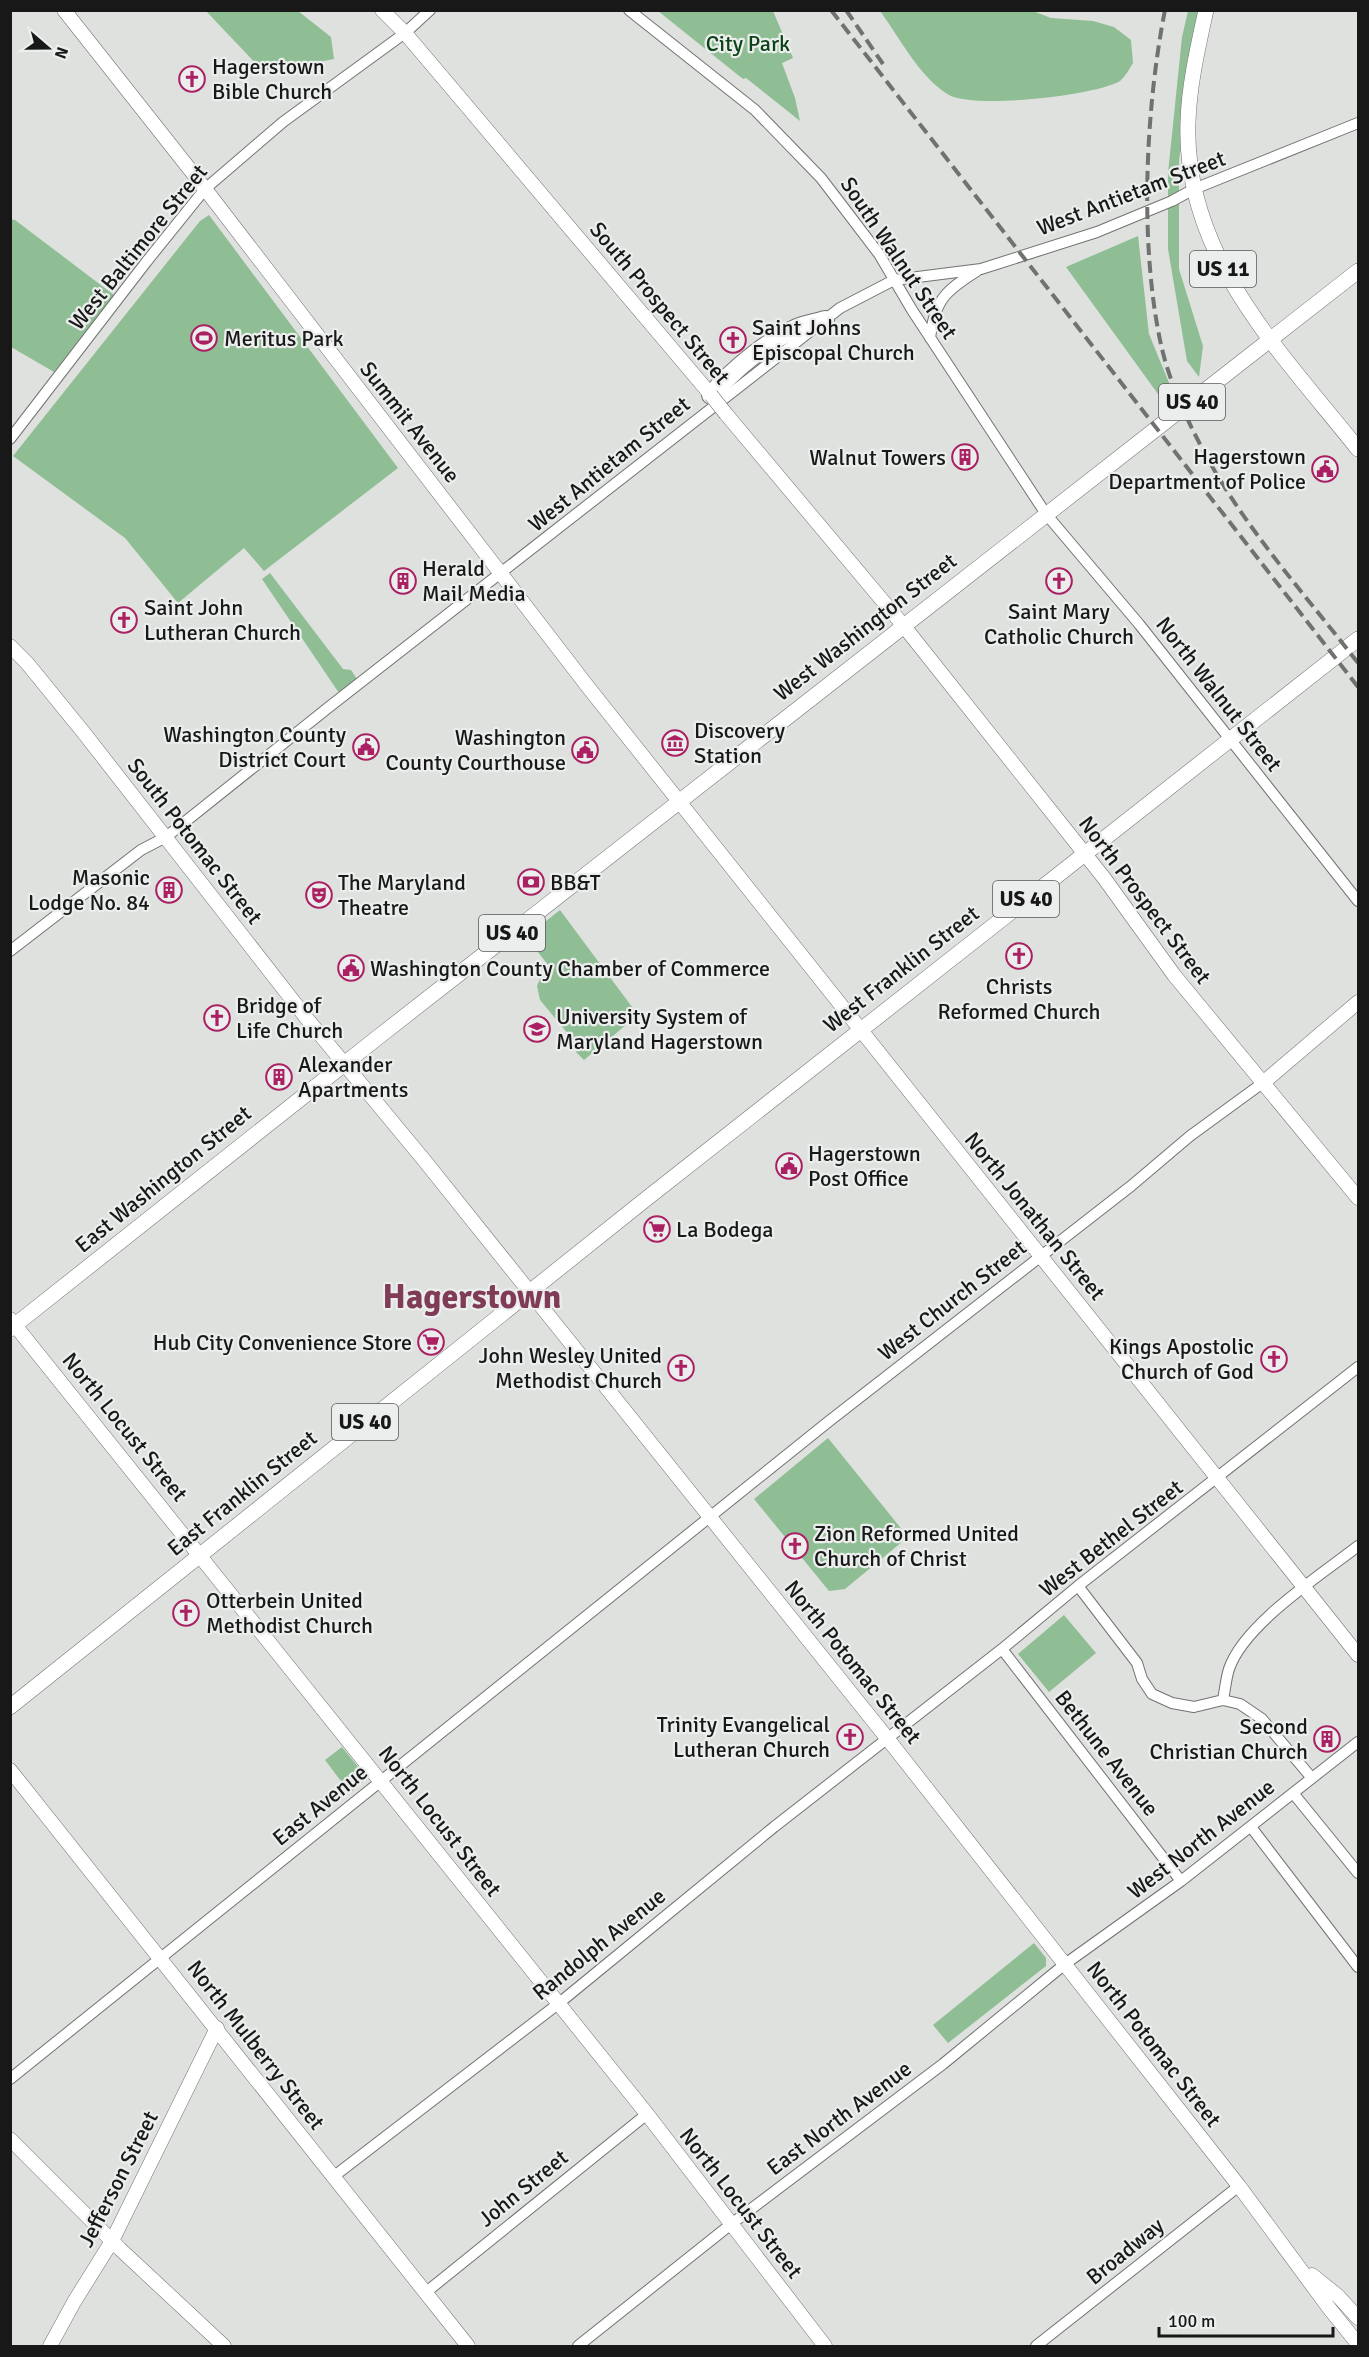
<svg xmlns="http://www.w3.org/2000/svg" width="1369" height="2357" viewBox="0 0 1369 2357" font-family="Signika,sans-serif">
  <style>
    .green { fill: #90be94 }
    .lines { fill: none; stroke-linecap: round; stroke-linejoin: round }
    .street-casing { stroke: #717371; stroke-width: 12 }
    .secondary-casing { stroke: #717371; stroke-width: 15 }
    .primary-casing { stroke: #717371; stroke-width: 16 }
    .highway-casing { stroke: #717371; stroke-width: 20 }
    .street { stroke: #fff; stroke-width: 10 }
    .secondary { stroke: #fff; stroke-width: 14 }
    .primary { stroke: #fff; stroke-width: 15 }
    .highway { stroke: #fff; stroke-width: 18 }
    .rail { stroke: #707270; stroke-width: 4; stroke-dasharray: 12 6; stroke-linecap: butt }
    .secondary-bridge-casing { stroke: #717371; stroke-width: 15; stroke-linecap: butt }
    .secondary-bridge { stroke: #fff; stroke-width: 14 }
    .labels { text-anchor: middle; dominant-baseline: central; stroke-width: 4.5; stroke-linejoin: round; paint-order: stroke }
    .shield { fill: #ebeeec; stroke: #575857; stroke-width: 1.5 }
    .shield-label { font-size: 21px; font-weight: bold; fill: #171817 }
    .park-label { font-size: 22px; fill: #0c4318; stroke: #ebeeec }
    .poi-label { font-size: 22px; fill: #171817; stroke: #ebeeec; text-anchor: start }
    .street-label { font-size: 22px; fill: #171817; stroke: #ebeeec }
    .town-label { font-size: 34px; font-weight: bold; fill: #803b56; stroke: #ebeeec }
  </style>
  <rect width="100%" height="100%" fill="#dee1de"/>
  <path class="green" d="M206 11H298L331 37 334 59 284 69 262 70Z
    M658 11H773L793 58 782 63 795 98 800 121 746 78 743 79Z
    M880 11H1033L1051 18 1093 21 1114 27 1131 40 1133 63C1130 68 1125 77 1120 81 1094 96 975 109 949 95 919 77 900 38 880 11Z
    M1188 11H1203L1179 160V269L1203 346 1199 377 1187 361 1168 249V173L1182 37Z
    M209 215 398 468 264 571 244 548 178 603 125 538 13 456 200 221Z
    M10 219 15 220 114 295 54 372 11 347Z
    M1138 236 1149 334 1179 407 1171 412 1066 267Z
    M270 573 343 669 351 670 357 679 339 693 262 579Z
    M560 910 638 1015 584 1060 576 1052 579 1047 540 1000 537 986 540 979 552 970 526 937Z
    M828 1438 908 1537 845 1589 829 1591 754 1499Z
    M1064 1615 1096 1653 1049 1692 1018 1654Z
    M342 1747 367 1778 350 1793 325 1760Z
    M1034 1943 1046 1958V1966L948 2043 933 2025Z"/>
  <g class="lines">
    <g class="street-casing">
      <path id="street" d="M629 10 755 110 821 178 879 254 912 310 1046 514 1139 624 1358 901
        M930 338C935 300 945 291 977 271
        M10 439 147 261 205 189 283 122 405 33 430 10
        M10 951 141 850 166 837 329 707 840 308 894 280 981 269 1097 232 1172 201 1194 189 1358 123
        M1078 1586 1137 1663 1142 1679 1152 1694 1172 1703 1194 1707 1223 1700 1240 1704 1262 1719 1311 1777
        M1002 1649 1181 1881
        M1223 1700C1225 1690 1226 1678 1229 1669 1244 1624 1321 1575 1358 1546
        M1293 1793 1358 1873
        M1251 1827 1358 1967
        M10 2079 828 1422 1131 1186 1190 1136 1264 1082
        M333 2177 558 2004 774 1827 1002 1649 1078 1586 1358 1367
        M425 2293 647 2114
        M578 2346 730 2225 943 2064 1065 1964 1181 1881 1358 1742
        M1036 2346 1239 2186"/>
    </g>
    <g class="secondary-casing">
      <path id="secondary" d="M64 10 199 181 588 687 1358 1655
        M382 10 405 33 711 395
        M726 414 903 625 1104 878 1174 975 1358 1198
        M10 646 27 663 84 733 308 1020 424 1160 887 1738 1239 2186 1329 2308 1358 2344
        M1264 1082 1358 1002
        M10 1319 647 2114 825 2346
        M10 1770 468 2346
        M10 2139 120 2249 224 2346
        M1312 2275 1338 2296 1358 2318
        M50 2346 74 2302 112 2241 217 2028"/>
    </g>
    <g class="primary-casing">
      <path id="primary" d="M1206 10C1198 47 1189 85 1188 122 1183 256 1281 352 1358 449
        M10 1329 377 1038 1358 271
        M10 1707 646 1199 1358 639"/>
    </g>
    <g class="highway-casing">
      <path id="highway" d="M711 395C732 371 767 341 797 328 806 324 816 323 825 320"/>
    </g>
    <use href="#street" class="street"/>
    <use href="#secondary" class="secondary"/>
    <use href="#primary" class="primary"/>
    <use href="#highway" class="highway"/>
    <path class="rail" d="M831 10 1358 687
      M846 10 883 64
      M1165 10C1145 111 1139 249 1162 349 1170 382 1185 416 1201 446 1241 524 1305 594 1358 663"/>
    <g class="secondary-bridge-casing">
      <path id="secondary-bridge" d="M711 395 726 414"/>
    </g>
    <use href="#secondary-bridge" class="secondary-bridge"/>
  </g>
  <defs>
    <g id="church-ring" transform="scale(1.35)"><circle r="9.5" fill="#ebeeec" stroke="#aa2063" stroke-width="1.5"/><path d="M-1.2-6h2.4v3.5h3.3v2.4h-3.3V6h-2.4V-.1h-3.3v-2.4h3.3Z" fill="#aa2063"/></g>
    <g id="stadium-ring" transform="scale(1.35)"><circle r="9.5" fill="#ebeeec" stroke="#aa2063" stroke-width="1.5"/><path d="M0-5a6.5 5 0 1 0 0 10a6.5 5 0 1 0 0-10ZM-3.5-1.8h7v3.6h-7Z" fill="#aa2063"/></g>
    <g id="building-ring" transform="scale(1.35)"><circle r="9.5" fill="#ebeeec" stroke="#aa2063" stroke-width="1.5"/><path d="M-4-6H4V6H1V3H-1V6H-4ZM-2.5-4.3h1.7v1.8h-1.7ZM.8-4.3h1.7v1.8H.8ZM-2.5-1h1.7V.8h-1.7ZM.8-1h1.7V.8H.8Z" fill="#aa2063"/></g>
    <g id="civic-ring" transform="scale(1.35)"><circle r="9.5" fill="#ebeeec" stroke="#aa2063" stroke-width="1.5"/><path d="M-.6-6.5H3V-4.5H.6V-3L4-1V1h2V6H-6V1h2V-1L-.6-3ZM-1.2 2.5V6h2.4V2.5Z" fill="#aa2063"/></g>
    <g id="museum-ring" transform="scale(1.35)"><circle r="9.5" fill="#ebeeec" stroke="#aa2063" stroke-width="1.5"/><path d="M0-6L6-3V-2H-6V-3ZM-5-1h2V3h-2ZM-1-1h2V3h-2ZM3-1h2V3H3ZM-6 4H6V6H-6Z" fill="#aa2063"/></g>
    <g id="bank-ring" transform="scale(1.35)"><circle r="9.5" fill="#ebeeec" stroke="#aa2063" stroke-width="1.5"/><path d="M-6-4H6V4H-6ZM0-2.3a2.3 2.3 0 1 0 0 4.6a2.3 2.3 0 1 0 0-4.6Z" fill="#aa2063"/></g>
    <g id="theatre-ring" transform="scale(1.35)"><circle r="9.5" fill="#ebeeec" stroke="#aa2063" stroke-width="1.5"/><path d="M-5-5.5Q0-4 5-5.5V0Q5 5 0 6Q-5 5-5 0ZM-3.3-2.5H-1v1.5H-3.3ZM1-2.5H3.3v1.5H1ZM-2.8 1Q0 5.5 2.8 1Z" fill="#aa2063"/></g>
    <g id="university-ring" transform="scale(1.35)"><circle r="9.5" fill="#ebeeec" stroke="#aa2063" stroke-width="1.5"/><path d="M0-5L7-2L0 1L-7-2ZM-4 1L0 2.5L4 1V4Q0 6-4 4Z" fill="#aa2063"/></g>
    <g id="supermarket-ring" transform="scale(1.35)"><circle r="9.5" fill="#ebeeec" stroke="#aa2063" stroke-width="1.5"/><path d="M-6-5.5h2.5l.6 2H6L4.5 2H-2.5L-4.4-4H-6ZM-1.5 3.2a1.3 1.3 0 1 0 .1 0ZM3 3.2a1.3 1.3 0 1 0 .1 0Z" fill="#aa2063"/></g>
  </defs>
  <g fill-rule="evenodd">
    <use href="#church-ring" x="192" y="79"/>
    <use href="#stadium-ring" x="204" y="338"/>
    <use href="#church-ring" x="733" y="340"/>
    <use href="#building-ring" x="965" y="457"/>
    <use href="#civic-ring" x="1325" y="469"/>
    <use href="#building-ring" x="403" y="581"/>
    <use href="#church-ring" x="1059" y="581"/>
    <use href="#church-ring" x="124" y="620"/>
    <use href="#museum-ring" x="675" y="743"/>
    <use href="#civic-ring" x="366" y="747"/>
    <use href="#civic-ring" x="585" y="750"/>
    <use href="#bank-ring" x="531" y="882"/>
    <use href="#building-ring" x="169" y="890"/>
    <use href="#theatre-ring" x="319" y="895"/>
    <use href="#church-ring" x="1019" y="956"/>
    <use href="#civic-ring" x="351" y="968"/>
    <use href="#church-ring" x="217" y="1018"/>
    <use href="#university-ring" x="537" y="1029"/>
    <use href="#building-ring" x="279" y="1077"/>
    <use href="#civic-ring" x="789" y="1166"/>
    <use href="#supermarket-ring" x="657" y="1229"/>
    <use href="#supermarket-ring" x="431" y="1342"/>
    <use href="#church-ring" x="1274" y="1359"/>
    <use href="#church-ring" x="681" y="1368"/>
    <use href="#church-ring" x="795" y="1546"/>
    <use href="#church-ring" x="186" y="1613"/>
    <use href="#church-ring" x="850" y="1737"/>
    <use href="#building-ring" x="1327" y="1739"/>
  </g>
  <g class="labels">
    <g class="shield">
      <rect x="1190" y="251" width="66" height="36" rx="4.5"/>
      <rect x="1159" y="384" width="66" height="36" rx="4.5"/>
      <rect x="993" y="881" width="66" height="36" rx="4.5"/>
      <rect x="479" y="915" width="66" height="36" rx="4.5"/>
      <rect x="332" y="1404" width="66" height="36" rx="4.5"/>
    </g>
    <g class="shield-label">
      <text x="1223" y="269">US 11</text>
      <text x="1192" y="402">US 40</text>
      <text x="1026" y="899">US 40</text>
      <text x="512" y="933">US 40</text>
      <text x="365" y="1422">US 40</text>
    </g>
    <g class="park-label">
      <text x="748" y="43">City Park</text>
    </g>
    <g class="poi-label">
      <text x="212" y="66">Hagerstown<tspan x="212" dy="25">Bible Church</tspan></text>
      <text x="752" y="327">Saint Johns<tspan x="752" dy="25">Episcopal Church</tspan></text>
      <text x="224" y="338">Meritus Park</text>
      <text x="1306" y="456" text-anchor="end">Hagerstown<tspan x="1306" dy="25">Department of Police</tspan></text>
      <text x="946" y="457" text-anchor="end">Walnut Towers</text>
      <text x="422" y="568">Herald<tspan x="422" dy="25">Mail Media</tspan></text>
      <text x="144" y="607">Saint John<tspan x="144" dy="25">Lutheran Church</tspan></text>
      <text x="1059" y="611" text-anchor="middle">Saint Mary<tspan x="1059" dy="25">Catholic Church</tspan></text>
      <text x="694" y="730">Discovery<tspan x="694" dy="25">Station</tspan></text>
      <text x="346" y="734" text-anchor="end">Washington County<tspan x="346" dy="25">District Court</tspan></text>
      <text x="566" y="737" text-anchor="end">Washington<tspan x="566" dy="25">County Courthouse</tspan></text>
      <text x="150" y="877" text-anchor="end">Masonic<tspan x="150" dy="25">Lodge No. 84</tspan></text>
      <text x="338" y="882">The Maryland<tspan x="338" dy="25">Theatre</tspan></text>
      <text x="550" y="882">BB&amp;T</text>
      <text x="370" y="968">Washington County Chamber of Commerce</text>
      <text x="1019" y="986" text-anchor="middle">Christs<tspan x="1019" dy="25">Reformed Church</tspan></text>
      <text x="236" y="1005">Bridge of<tspan x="236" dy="25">Life Church</tspan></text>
      <text x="556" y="1016">University System of<tspan x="556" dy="25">Maryland Hagerstown</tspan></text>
      <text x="298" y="1064">Alexander<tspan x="298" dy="25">Apartments</tspan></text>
      <text x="808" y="1153">Hagerstown<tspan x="808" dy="25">Post Office</tspan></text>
      <text x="676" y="1229">La Bodega</text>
      <text x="412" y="1342" text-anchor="end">Hub City Convenience Store</text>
      <text x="1254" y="1346" text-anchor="end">Kings Apostolic<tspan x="1254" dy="25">Church of God</tspan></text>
      <text x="662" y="1355" text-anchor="end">John Wesley United<tspan x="662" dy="25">Methodist Church</tspan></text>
      <text x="814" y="1533">Zion Reformed United<tspan x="814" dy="25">Church of Christ</tspan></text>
      <text x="206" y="1600">Otterbein United<tspan x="206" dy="25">Methodist Church</tspan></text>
      <text x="830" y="1724" text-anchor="end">Trinity Evangelical<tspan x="830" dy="25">Lutheran Church</tspan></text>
      <text x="1308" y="1726" text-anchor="end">Second<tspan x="1308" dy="25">Christian Church</tspan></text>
    </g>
    <g class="street-label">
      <text transform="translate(1131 193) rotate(-21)">West Antietam Street</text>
      <text transform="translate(138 247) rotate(-51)">West Baltimore Street</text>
      <text transform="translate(899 258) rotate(56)">South Walnut Street</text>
      <text transform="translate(660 303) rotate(50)">South Prospect Street</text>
      <text transform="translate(410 422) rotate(52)">Summit Avenue</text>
      <text transform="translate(609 464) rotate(-39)">West Antietam Street</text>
      <text transform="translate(865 627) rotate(-38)">West Washington Street</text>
      <text transform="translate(1219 694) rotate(52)">North Walnut Street</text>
      <text transform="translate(195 841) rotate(52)">South Potomac Street</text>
      <text transform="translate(1145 900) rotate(53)">North Prospect Street</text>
      <text transform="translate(901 969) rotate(-38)">West Franklin Street</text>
      <text transform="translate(163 1179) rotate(-39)">East Washington Street</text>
      <text transform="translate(1035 1216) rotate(51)">North Jonathan Street</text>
      <text transform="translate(952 1300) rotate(-38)">West Church Street</text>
      <text transform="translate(125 1427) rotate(51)">North Locust Street</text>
      <text transform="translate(242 1493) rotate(-39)">East Franklin Street</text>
      <text transform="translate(1111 1538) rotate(-38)">West Bethel Street</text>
      <text transform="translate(853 1662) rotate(51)">North Potomac Street</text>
      <text transform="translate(1107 1753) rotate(52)">Bethune Avenue</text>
      <text transform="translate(320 1805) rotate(-39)">East Avenue</text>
      <text transform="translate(440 1821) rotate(52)">North Locust Street</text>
      <text transform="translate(1201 1839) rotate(-38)">West North Avenue</text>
      <text transform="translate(599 1944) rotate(-39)">Randolph Avenue</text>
      <text transform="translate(1154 2044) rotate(52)">North Potomac Street</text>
      <text transform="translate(256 2045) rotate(52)">North Mulberry Street</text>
      <text transform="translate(839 2118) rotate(-37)">East North Avenue</text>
      <text transform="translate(118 2179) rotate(-63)">Jefferson Street</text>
      <text transform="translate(523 2188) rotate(-39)">John Street</text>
      <text transform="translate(741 2203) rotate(52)">North Locust Street</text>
      <text transform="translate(1125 2251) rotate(-39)">Broadway</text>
    </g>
    <g class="town-label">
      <text x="472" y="1297">Hagerstown</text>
    </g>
  </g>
  <rect width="1369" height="2357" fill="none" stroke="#171817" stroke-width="24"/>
  <g transform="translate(48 48) rotate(110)" stroke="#ebeeec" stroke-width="4.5" paint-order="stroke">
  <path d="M0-4.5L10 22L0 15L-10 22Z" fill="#171817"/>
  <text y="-9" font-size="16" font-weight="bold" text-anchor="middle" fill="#171817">N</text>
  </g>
  <path d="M1159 2327v9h174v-9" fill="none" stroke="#171817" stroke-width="3"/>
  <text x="1168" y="2327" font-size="18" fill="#171817" stroke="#ebeeec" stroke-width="4.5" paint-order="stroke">100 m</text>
</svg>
